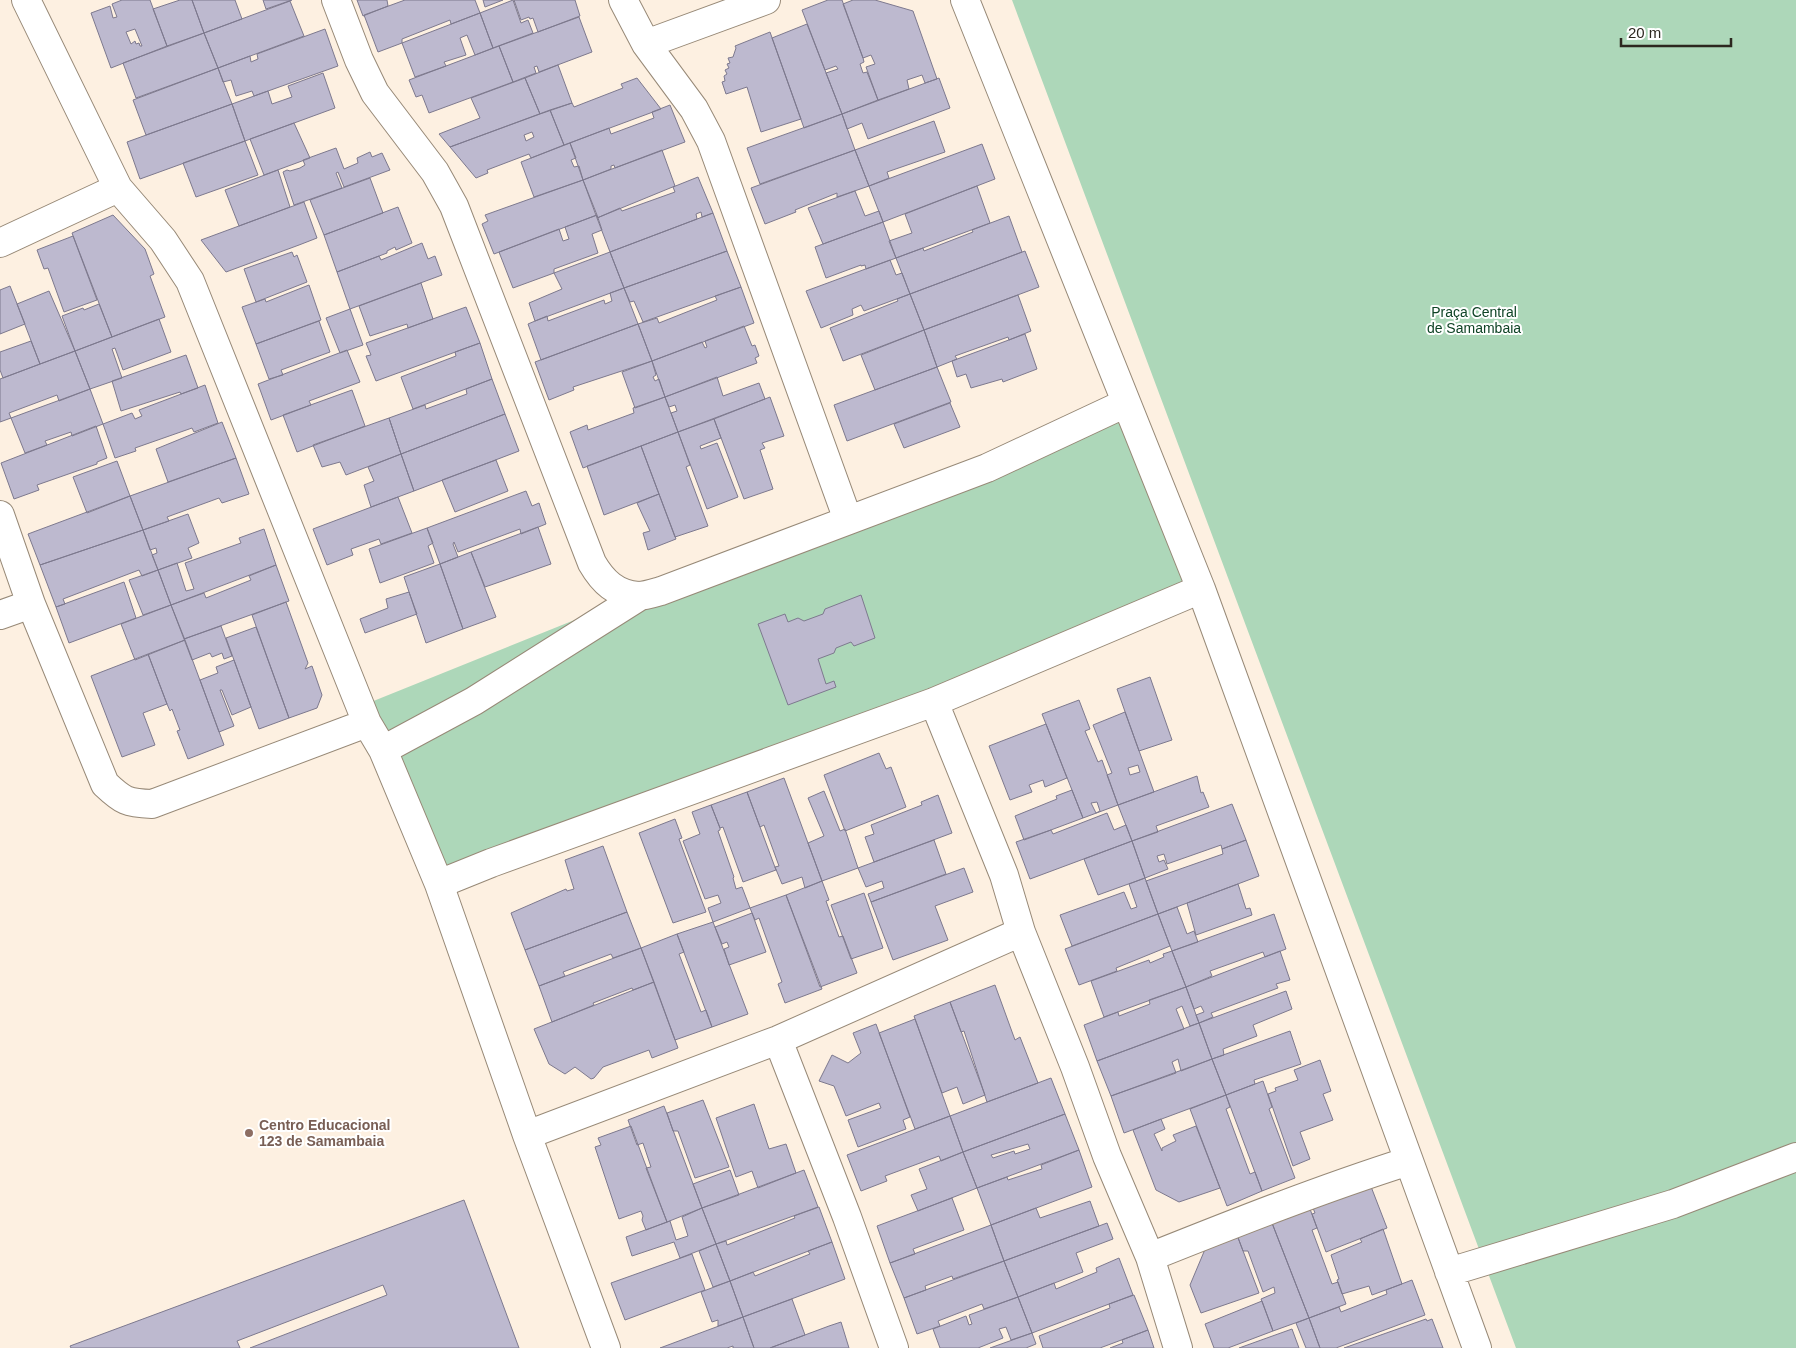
<svg xmlns="http://www.w3.org/2000/svg" width="1796" height="1348" viewBox="0 0 1796 1348" font-family="Arial,sans-serif">
  <style>
    .green { fill: #add7b9 }
    .building { fill: #bdb9cf; stroke: #7d798e; fill-rule: evenodd }
    .lines { fill: none; stroke-linecap: round; stroke-linejoin: round }
    .minor-casing { stroke: #978977; stroke-width: 30 }
    .minor { stroke: #fff; stroke-width: 28 }
    .education-dot { fill: #8d6e63; stroke: #fff; stroke-width: 2 }
    .labels { text-anchor: middle; dominant-baseline: central; stroke-width: 4; stroke-linejoin: round; paint-order: stroke }
    .park-label { font-size: 14px; fill: #0e4325; stroke: #fff }
    .education-label { font-size: 14px; font-weight: bold; fill: #785e54; stroke: #fff; text-anchor: start }
  </style>
  <rect width="100%" height="100%" fill="#fdf0e1"/>
  <path class="green" d="M1012 0H1796V1348H1516Z
    M1128 397 1198 587 446 871 371 702Z"/>
  <path class="building" d="M122 0H150L167 46 111 68 91 13 110 6 113 18 117 17 112 4ZM135 29 142 46H140L139 43 136 44 135 41 131 44 126 32Z
    M180 0H192L204 33 167 46 153 9Z
    M192 0H235L242 19 204 33Z
    M263 0H292L266 9Z
    M357 0H387L388 6 363 16Z
    M405 0H475L480 13 451 24 450 20 402 39V43L378 52 364 15Z
    M483 0H503L485 7Z
    M513 0 521 23 528 20 533 33 493 48 480 13Z
    M514 0H575L580 16 538 32 533 18 530 19 529 17 521 20Z
    M828 0H842L863 58 864 62 860 64 863 73 867 72 878 100 842 114 826 73 838 69 836 66 825 70 802 10Z
    M853 0H875L913 11 937 79 925 83 922 75 907 80 909 89 878 100 866 67 875 64 871 55 863 58 843 4Z
    M290 1 304 36 218 68 204 33Z
    M480 13 493 48 475 55 467 35 460 38 466 55 444 62 446 66 415 77 402 43Z
    M579 17 592 52 539 72 537 66 534 67 536 73 513 82 499 46Z
    M807 24 842 114 804 128 772 38Z
    M325 29 338 66 254 96 252 91 236 96 231 80 223 82 218 68 250 56 251 62 258 59 257 54Z
    M770 32 801 119 761 132 747 87 726 94 722 82 725 81 724 76 727 74 725 70 729 68 727 64 730 63 728 58 733 57 736 48 735 46Z
    M204 33 218 68 136 98 123 63Z
    M499 46 513 82 429 113 422 95 416 97 409 80Z
    M558 65 572 103 540 114 525 78Z
    M218 68 232 104 146 135 133 100Z
    M323 73 335 108 245 141 232 104 268 91 272 104 292 97 288 86Z
    M525 78 540 114 450 147 439 134 480 118 471 98Z
    M637 78 661 109 564 145 550 110 572 103 574 107 623 88 621 84Z
    M939 78 950 108 868 139 862 123 847 129 842 114Z
    M232 104 245 141 140 179 127 142Z
    M670 105 685 142 615 168 614 165 611 166V169L583 180 570 143 609 128 611 134 654 118 652 112Z
    M550 110 564 145 531 158 529 154 487 170 488 173 476 178 450 147ZM532 132 534 137 526 141 524 135Z
    M842 114 855 150 760 184 747 148Z
    M934 121 945 152 887 172 889 178 869 186 855 150Z
    M294 123 310 158 264 175 250 139Z
    M245 141 258 175 196 197 183 163Z
    M570 143 576 158 571 160 574 167 579 166 583 180 534 197 521 162Z
    M982 144 995 179 883 222 869 186Z
    M336 148 344 169 358 163 357 158 370 152 372 157 382 153 390 170 344 187 338 172 336 173 342 188 294 205 283 172 287 170 290 171 300 168 305 165 303 160Z
    M662 150 675 186 597 218 583 180Z
    M855 150 869 186 837 197V193L795 210 796 212 765 224 751 188Z
    M278 170 290 207 239 226 225 190Z
    M698 177 713 213 702 217 701 212 696 214 697 219 610 252 597 218 620 208 622 211 675 192 673 187Z
    M370 178 383 213 324 235 310 200Z
    M583 180 597 215 494 254 482 224 488 221 485 215Z
    M977 186 990 223 896 258 889 241 912 233 905 214Z
    M855 191 865 216 879 211 883 222 823 244 808 208Z
    M304 202 317 238 299 245 226 272 201 240Z
    M398 207 412 243 396 250 395 247 387 251V253L337 272 324 235Z
    M713 213 727 251 624 288 610 252Z
    M113 215 145 249 154 274 150 276 165 317 112 337 72 233Z
    M597 215 602 230 592 234 598 253 554 269V273L513 288 499 252 559 229 563 241 569 239 565 227Z
    M1009 216 1022 252 910 294 896 258 923 248 924 251 973 232 972 230Z
    M883 222 896 258 866 269 865 265 861 266V265L826 278 815 247Z
    M73 236 97 300 64 312 48 268 44 269 37 250Z
    M422 243 428 259 435 256 442 275 350 309 337 272 379 256 381 260Z
    M727 251 741 287 643 322 634 301 630 302 624 288Z
    M1025 251 1039 287 924 330 910 294Z
    M292 252 294 257 297 255 307 282 256 302 244 269Z
    M610 252 624 288 535 321 529 303 562 289 554 273Z
    M890 260 896 275 902 273 910 294 864 311 861 305 852 309 853 315 821 328 806 291Z
    M421 283 433 319 408 328 407 324 370 336 359 306Z
    M309 285 321 320 256 344 242 307 265 299 266 302Z
    M10 286 25 324 0 334V290Z
    M741 287 754 323 652 361 638 324 657 318 659 323 717 300 715 296Z
    M624 288 638 324 541 360 528 324 547 316 548 321 604 300 605 304 612 301 610 293Z
    M49 291 75 351 40 364 17 304Z
    M910 294 924 330 843 361 830 328 898 301 897 299Z
    M1018 295 1031 331 1009 340 1008 337 955 356 957 359 937 367 924 330Z
    M99 304 112 337 75 351 62 316 83 308 84 310Z
    M466 307 480 343 376 381 366 356 371 355 366 343Z
    M350 309 363 345 340 353 326 318Z
    M159 319 171 352 123 370 115 348 112 349 122 378 90 389 75 351Z
    M319 321 330 352 281 370 283 375 269 379 256 344Z
    M638 324 652 361 573 387 574 390 549 400 535 362Z
    M744 326 752 346 755 345 759 356 755 358 757 363 665 397 652 361 702 342 705 348 707 347 705 341Z
    M924 330 937 367 875 390 861 355Z
    M1025 334 1037 369 1003 382 1002 379 971 388 966 374 957 377 952 361Z
    M31 341 40 364 3 378 0 370V352Z
    M480 343 492 379 413 409 401 377 456 356 455 352Z
    M347 350 360 382 309 401 311 405 271 420 258 384Z
    M75 351 90 389 59 401 57 395 9 413 11 418 0 422V379Z
    M186 355 198 388 181 394 180 392 121 411 112 381Z
    M652 361 656 375 653 377 655 381 659 379 665 397 635 408 622 372Z
    M937 367 951 402 847 441 834 405Z
    M717 377 723 396 759 383 765 399 678 432 671 413 677 411 675 405 669 407 665 397Z
    M492 379 505 414 401 454 389 418 425 405 426 409 467 394 466 389Z
    M205 385 218 423 194 432 192 428 135 448 136 451 115 458 103 424 132 413 135 419 142 416 139 410Z
    M90 389 103 424 72 436 71 432 45 441 47 445 25 453 11 418Z
    M352 390 365 426 297 452 283 415Z
    M665 397 678 432 583 468 570 432 587 425 588 430 634 413 633 408Z
    M770 397 784 436 762 443 765 448 760 450 773 489 744 499 714 419Z
    M950 403 960 427 904 448 894 424Z
    M505 414 519 451 414 491 401 454Z
    M389 418 401 454 346 475 340 462 322 467 313 445Z
    M714 419 721 438 700 446 701 449 717 443 738 497 707 509 678 432Z
    M222 422 236 458 168 482 156 449Z
    M96 426 107 458 97 462V464L37 485 39 490 14 499 1 463Z
    M678 432 690 465 686 467 708 526 675 537 641 446Z
    M641 446 659 494 604 515 587 466Z
    M401 454 414 491 371 507 364 485 374 481 368 467Z
    M236 458 249 494 222 503 219 498 167 517 169 521 143 530 130 496Z
    M496 460 508 491 455 512 442 480Z
    M117 461 130 496 87 513 73 477Z
    M526 491 532 506 539 503 546 524 521 534 520 529 458 552 454 542 453 544 458 557 440 564 427 528Z
    M659 494 676 539 648 550 643 533 650 531 637 503Z
    M130 496 143 530 40 565 28 534Z
    M398 497 412 533 381 544 379 539 351 549 353 555 327 565 313 529Z
    M188 514 199 543 188 548 192 558 158 570 152 555 157 553 156 548 150 550 143 530Z
    M538 527 551 564 485 587 471 552Z
    M427 528 433 543 428 546 434 563 380 583 369 549Z
    M264 529 276 565 171 605 158 570 177 563 186 591 194 589 185 563 241 543 239 538Z
    M143 530 158 570 142 576 139 570 63 599 65 604 56 607 40 565Z
    M471 552 496 617 463 629 440 564Z
    M440 564 463 629 426 643 404 577Z
    M276 565 289 601 184 639 171 605 204 593 206 598 251 580 249 576Z
    M158 570 171 605 143 615 129 580Z
    M124 582 136 618 69 643 56 607Z
    M409 592 417 614 365 633 360 619 388 608 386 599Z
    M861 595 875 638 854 646 851 642 836 648 834 653 818 659 826 684 834 681 836 687 788 705 758 624 785 614 788 622 798 618 804 621 823 614 825 609Z
    M286 602 308 663 305 669 312 666 322 695 317 708 289 718 252 615Z
    M171 605 185 640 135 660 121 624Z
    M221 626 232 656 224 659 222 653 212 657 210 653 192 660 184 639Z
    M256 627 289 718 259 729 226 638Z
    M185 640 224 745 188 759 177 731 180 730 172 709 170 711 167 704 148 654Z
    M148 654 167 704 143 713 155 745 122 757 91 676Z
    M234 660 251 707 232 715 222 690H220L234 726 219 732 200 680 218 673 216 667Z
    M1150 677 1172 740 1139 751 1117 689Z
    M1079 700 1090 729 1085 731 1098 762 1102 760 1118 805 1083 818 1042 714ZM1097 802 1100 811 1096 813 1091 803Z
    M1125 712 1154 792 1118 805 1107 775 1112 773 1093 725ZM1138 765 1140 772 1130 775 1128 768Z
    M1046 724 1067 778 1045 787 1043 780 1029 785 1032 792 1010 800 989 746Z
    M879 753 886 769 891 767 906 807 845 831 824 775Z
    M1197 776 1201 793 1203 792 1209 807 1156 826 1158 832 1132 841 1118 805Z
    M784 778 822 881 805 888 802 877 782 884 775 867 779 866 764 825 760 827 747 792Z
    M1072 790 1083 818 1024 840 1015 816 1057 799 1056 796Z
    M824 791 840 831 845 829 858 868 822 881 808 843 824 836 808 798Z
    M747 792 776 870 743 882 723 827 720 828 711 805Z
    M938 795 952 833 874 862 865 837 874 834 871 825 922 805 921 802Z
    M1232 804 1246 840 1222 849 1221 845 1167 864 1164 854 1157 856 1159 862 1164 860 1168 869 1145 878 1132 841Z
    M711 805 720 828V830L718 831 734 877 733 878 736 889 742 887 750 908 713 922 708 908 721 903 718 895 705 899 683 841 700 834 692 812Z
    M1107 813 1114 830 1126 825 1132 841 1030 879 1016 842 1051 830 1053 834Z
    M675 819 682 838 679 839 706 912 673 923 639 833Z
    M934 840 946 874 871 902 868 894 884 888 882 881 866 887 858 868Z
    M1246 840 1259 876 1158 914 1146 881 1223 854 1222 849Z
    M1132 841 1145 878 1098 895 1084 859Z
    M603 846 627 912 525 950 511 913 566 889 567 891 574 889 565 860Z
    M964 868 973 892 935 906 948 940 893 960 871 902Z
    M1145 878 1158 914 1072 946 1060 915 1124 892 1131 909 1137 907 1129 884Z
    M822 881 829 900 826 901 839 937 843 936 857 973 820 987 786 895Z
    M1238 884 1246 909 1250 908 1252 915 1196 935 1187 903Z
    M864 893 883 948 851 959 831 905Z
    M786 895 822 989 785 1003 778 984 782 982 759 918 755 920 750 908Z
    M1177 907 1187 934 1194 931 1198 942 1172 951 1158 914Z
    M627 912 641 948 613 958 611 954 563 972 565 976 539 986 525 950Z
    M752 913 766 952 729 965 724 949 729 947 727 942 722 944 715 927Z
    M1158 914 1170 946 1116 968 1117 971 1079 985 1065 949Z
    M1274 914 1286 949 1265 957 1263 952 1210 971 1212 976 1186 987 1172 951Z
    M713 922 748 1014 712 1027 677 934Z
    M677 934 684 952 679 954 701 1012 706 1010 712 1027 675 1040 641 948Z
    M641 948 654 982 633 990 632 988 593 1003 594 1005 552 1022 539 986Z
    M1172 951 1186 987 1104 1017 1091 981 1149 960 1150 963 1164 957 1163 954Z
    M1280 951 1290 980 1276 984 1278 988 1211 1013 1213 1017 1199 1023 1196 1015 1204 1012 1201 1006 1194 1009 1186 987Z
    M654 982 678 1048 652 1058 649 1050 603 1067 594 1078 591 1079 575 1067 565 1074 549 1064 534 1029Z
    M995 985 1015 1040 1020 1037 1038 1083 987 1102 964 1031 961 1032 950 1002Z
    M1186 987 1199 1023 1190 1026 1182 1006 1176 1009 1184 1029 1097 1061 1084 1025 1118 1012 1119 1016 1150 1004 1149 1000Z
    M1286 991 1292 1009 1253 1025 1257 1036 1223 1049 1224 1055 1212 1059 1199 1023Z
    M950 1002 985 1095 963 1104 957 1087 942 1093 914 1016Z
    M915 1019 950 1116 915 1129 879 1033Z
    M1199 1023 1212 1059 1181 1071 1178 1059 1172 1062 1176 1073 1111 1096 1097 1061Z
    M876 1024 910 1117 903 1120 906 1129 858 1147 848 1120 881 1108 879 1103 846 1116 834 1086 819 1081 832 1055 848 1063 861 1053 853 1033Z
    M1290 1031 1301 1064 1254 1080 1255 1084 1226 1095 1212 1059Z
    M1212 1059 1226 1095 1124 1133 1111 1096Z
    M1320 1060 1331 1091 1323 1094 1333 1120 1300 1132 1310 1159 1293 1166 1268 1094 1276 1091 1275 1088 1298 1080 1294 1070Z
    M1051 1078 1065 1114 963 1152 950 1116Z
    M1263 1081 1272 1107 1269 1109 1295 1178 1262 1191 1226 1095Z
    M1226 1095 1230 1107 1226 1109 1250 1174 1255 1172 1262 1191 1227 1206 1190 1109Z
    M703 1100 729 1167 695 1178 678 1131H673L667 1113Z
    M754 1104 769 1149 786 1144 796 1173 758 1188 752 1171 736 1177 716 1118Z
    M664 1106 702 1208 667 1222 646 1168 651 1167 643 1143 637 1145 628 1120Z
    M1065 1114 1079 1150 977 1188 963 1152ZM1028 1144 1030 1149 1015 1154 1014 1151 993 1158 991 1155Z
    M950 1116 963 1152 941 1161 939 1156 885 1176 887 1181 861 1191 847 1155Z
    M1161 1119 1165 1129 1154 1134 1162 1151V1148L1176 1141 1173 1135 1196 1126 1220 1188 1179 1202 1156 1190 1133 1130Z
    M631 1126 667 1222 646 1230 642 1220 643 1216 641 1211 619 1219 595 1147 601 1145 598 1138Z
    M1079 1150 1092 1187 991 1225 977 1188 1007 1177 1008 1180 1042 1169 1041 1165Z
    M963 1152 977 1188 918 1211 911 1195 927 1189 919 1169Z
    M730 1170 739 1195 702 1208 693 1184Z
    M804 1170 818 1207 716 1244 702 1208Z
    M1370 1184 1387 1228 1326 1252 1312 1214 1315 1213 1313 1208Z
    M952 1198 964 1230 913 1249 915 1254 890 1263 877 1226Z
    M464 1200 519 1348H250L387 1295 383 1285 237 1341 240 1348H71L70 1346Z
    M1090 1201 1099 1226 1004 1261 991 1225 1036 1208 1040 1218Z
    M819 1207 832 1242 730 1281 716 1244 726 1241 727 1245 795 1218 794 1216Z
    M702 1208 716 1244 680 1258 674 1242 632 1256 626 1237 670 1221 676 1240 688 1236 682 1217Z
    M1310 1209 1317 1228 1312 1230 1332 1284 1338 1282 1346 1304 1309 1318 1272 1223Z
    M1107 1223 1113 1239 1076 1253 1083 1272 1018 1297 1004 1261Z
    M1272 1223 1309 1318 1273 1331 1261 1299 1275 1293 1274 1287 1263 1292 1248 1251H1243L1237 1235Z
    M991 1225 1004 1261 953 1279 952 1276 925 1286 926 1290 904 1298 890 1263Z
    M1383 1229 1402 1284 1372 1295 1369 1286 1342 1294 1337 1280 1339 1279 1331 1255 1362 1242 1360 1239Z
    M1237 1235 1259 1293 1201 1313 1190 1285 1206 1247Z
    M832 1242 845 1279 743 1317 730 1281 753 1272 755 1276 810 1254 808 1251Z
    M716 1244 730 1281 713 1287 699 1251Z
    M692 1254 705 1290 625 1320 611 1283Z
    M1119 1258 1133 1295 1032 1333 1018 1297 1054 1283 1056 1289 1097 1272 1096 1268Z
    M1004 1261 1018 1297 984 1309 982 1304 938 1321 940 1326 917 1334 904 1298Z
    M1412 1280 1425 1315 1336 1348H1320L1309 1318 1339 1307 1341 1312 1387 1294 1386 1290Z
    M730 1281 743 1317 718 1326V1320L712 1322 701 1292Z
    M1134 1295 1148 1330 1100 1348H1043L1039 1336 1110 1308 1109 1304Z
    M1018 1297 1032 1333 1011 1340 1006 1327 999 1329 1003 1338 978 1348H940L933 1329 966 1316 969 1325 972 1324 969 1315Z
    M792 1299 805 1335 770 1348H754L743 1317Z
    M1262 1301 1273 1331 1228 1348H1214L1205 1324Z
    M743 1317 754 1348H733V1346L727 1348H660Z
    M1309 1318 1320 1348H1306L1296 1323Z
    M1426 1319 1427 1321 1432 1319 1443 1348H1344Z
    M841 1322 849 1348H770L829 1326Z
    M1292 1329 1299 1348H1239Z
    M1148 1330 1154 1348H1110L1123 1343 1122 1340Z
    M1032 1333 1036 1344 1026 1348H990Z"/>
  <g class="lines">
    <g class="minor-casing">
      <path id="minor" d="M26 0 118 188 163 240 190 281 367 723 383 750 439 884 527 1135 606 1348
        M336 0 359 60 375 93 435 172 454 206 592 563C603 582 616 594 638 596 645 596 654 593 661 591L987 468 1126 403
        M623 0 646 44 694 109 711 141 848 520
        M965 0 1201 589 1477 1348
        M646 44 766 0
        M0 243 118 188
        M0 515 31 604 105 784C123 801 127 803 152 804L367 723
        M0 615 31 604
        M934 702 1004 875 1021 932 1075 1067 1107 1156 1150 1257 1178 1348
        M383 750 474 701 640 596
        M439 884 491 863 934 702 1201 589
        M778 1040 847 1217 894 1348
        M527 1135 778 1040 1021 932
        M1150 1257C1235 1223 1321 1189 1409 1161
        M1449 1272 1673 1204 1796 1157"/>
    </g>
    <use href="#minor" class="minor"/>
  </g>
  <circle class="education-dot" cx="249" cy="1133" r="5"/>
  <g class="labels">
    <g class="park-label">
      <text x="1474" y="312">Praça Central<tspan x="1474" dy="16">de Samambaia</tspan></text>
    </g>
    <g class="education-label">
      <text x="259" y="1125">Centro Educacional<tspan x="259" dy="16">123 de Samambaia</tspan></text>
    </g>
  </g>
  <path d="M1621 38v8h110v-8" fill="none" stroke="#2c271f" stroke-width="2.5"/>
  <text x="1628" y="38" font-size="15" fill="#2c271f" stroke="#ffffff" stroke-width="4" paint-order="stroke">20 m</text>
</svg>
